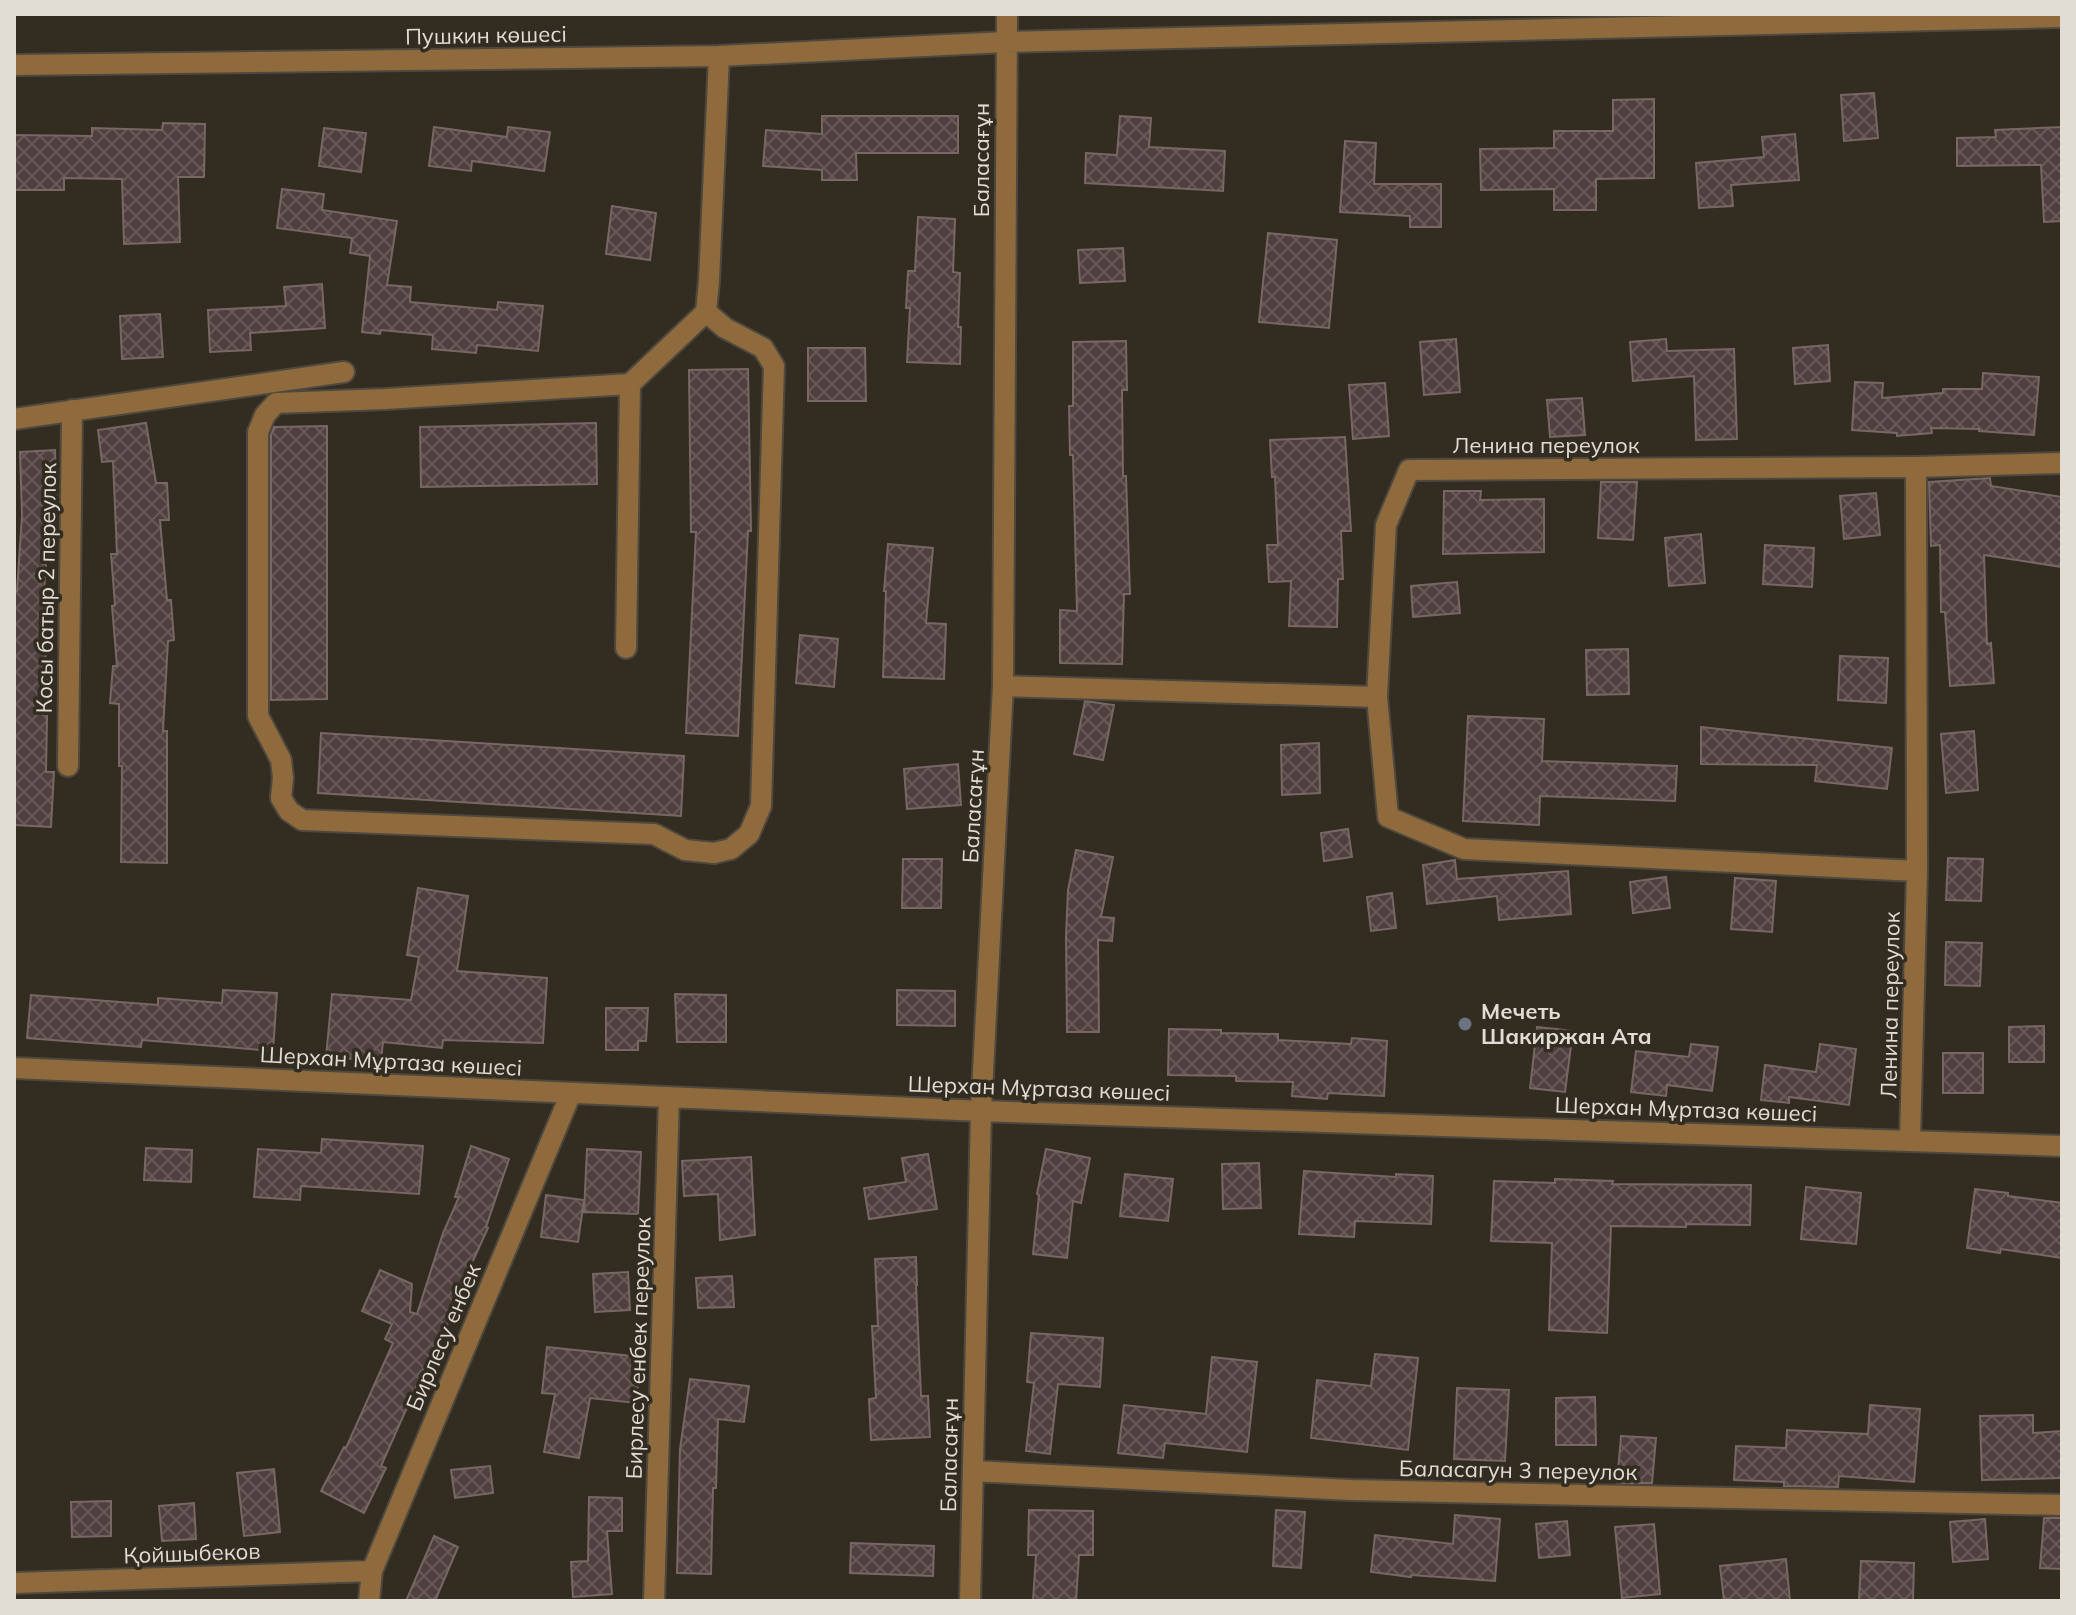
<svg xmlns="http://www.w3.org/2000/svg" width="2076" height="1615" viewBox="0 0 2076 1615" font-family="Mulish,sans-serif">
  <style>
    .building { fill: url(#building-cross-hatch); stroke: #786765; stroke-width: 2 }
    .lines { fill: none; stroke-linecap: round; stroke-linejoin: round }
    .minor-casing { stroke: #4e483e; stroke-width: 24 }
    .minor { stroke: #8f6a3c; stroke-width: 20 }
    .worship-dot { fill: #6b7280; stroke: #322c21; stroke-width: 3 }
    .labels { text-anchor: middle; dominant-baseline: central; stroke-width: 7; stroke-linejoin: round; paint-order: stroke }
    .street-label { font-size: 22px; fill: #e1ddd5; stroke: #322c21 }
    .poi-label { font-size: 22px; font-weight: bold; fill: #e1ddd5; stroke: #322c21; text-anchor: start }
  </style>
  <defs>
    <pattern id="building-cross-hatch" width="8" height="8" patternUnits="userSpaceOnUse" patternTransform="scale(2)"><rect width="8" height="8" fill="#4f3f3e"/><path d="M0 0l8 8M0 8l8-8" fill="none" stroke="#685a59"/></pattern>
  </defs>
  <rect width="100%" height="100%" fill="#322c21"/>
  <path class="building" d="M1874 93 1878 138 1844 141 1841 95Z
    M1654 99V178L1596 179V210H1554V189L1481 190 1480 149 1554 148V131H1613V100Z
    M822 116H958V153H856L857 180H822V170L763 166 766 130 822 134Z
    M1120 116 1151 118 1149 147 1225 151 1223 191 1085 183 1086 153 1117 155Z
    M163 123 205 124 204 177H178L180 242 124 244 122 179 64 178V190H14V135L92 136V128L162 130Z
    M434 127 507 137 508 127 550 132 544 171 472 161 471 171 429 166Z
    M2062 127V221L2044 222 2041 165 1957 166V138L1996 137 1995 130Z
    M324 128 366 133 361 172 319 166Z
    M1795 134 1799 180 1731 185 1733 206 1699 208 1696 163 1764 157 1762 137Z
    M1345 141 1376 143 1374 184H1441V227H1410V216L1340 212Z
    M282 189 324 194 322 210 397 221 387 285 411 287 410 302 497 310 498 302 543 306 538 351 477 345 476 353 432 349 433 335 381 330 380 334 362 332 370 256 350 253 352 238 277 228Z
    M612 206 656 213 650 260 606 254Z
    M918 217 955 219 953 272 960 273 958 327H961L960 364 907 362 910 308H906L908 271H915Z
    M1268 233 1337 240 1329 328 1259 322Z
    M1123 248 1125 281 1080 283 1078 250Z
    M322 284 325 328 250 333 251 350 210 352 208 310 286 306 284 287Z
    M160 314 163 357 122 359 120 316Z
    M1456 339 1460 392 1424 395 1420 342Z
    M1666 339 1667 351 1734 349 1737 439 1696 440 1694 376 1633 381 1630 342Z
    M1126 341 1127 390H1122L1123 476H1126L1130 594H1124L1122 664 1060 663V610L1077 611 1073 455H1070L1069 406H1073V342Z
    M1828 345 1830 381 1795 384 1793 348Z
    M808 348H865L866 401H808Z
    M748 369 751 531H748L738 736 686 733 696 532H691L689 370Z
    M1983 373 2039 377 2034 435 1979 431V429L1931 428 1932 433 1897 436V433L1852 430 1855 382 1883 383 1882 398 1943 393V389H1982Z
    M1385 383 1389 436 1353 439 1349 385Z
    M1582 398 1585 435 1550 437 1547 400Z
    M146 423 156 483H167L169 520H160L167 600H171L174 640 168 641 163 731H167V863L121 862 122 766H119V704L110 703 113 666H117L112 606 115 605 111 554H117L113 461 102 462 98 430Z
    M596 423 597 484 421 487 420 427Z
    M327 426V699L271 700V435L274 427Z
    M1345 437 1351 531H1341L1343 579H1338L1337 627 1289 626 1291 581 1269 582 1267 545H1278L1275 477H1272L1270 440Z
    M55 450 57 504 50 505 44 593H49L45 667H48L46 772H54L51 827 14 825V591H17L22 515 20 452Z
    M1990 478 1991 486 2062 497V567L1984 555 1987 644 1991 643 1994 683 1950 686 1945 612H1941L1940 545 1931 546 1929 482Z
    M1601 482H1637L1633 540 1598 538Z
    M1444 491H1481L1480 500 1544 499V552L1443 554Z
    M1876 493 1880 535 1844 539 1840 496Z
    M1701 534 1705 583 1669 586 1665 538Z
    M888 544 933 548 926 623 946 624 944 679 883 677 886 591H884Z
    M1765 545 1814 548 1812 587 1763 584Z
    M1457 582 1460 613 1413 617 1411 586Z
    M800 635 838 639 834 687 796 683Z
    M1628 649 1629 694 1587 695 1586 650Z
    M1840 656 1888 658 1886 703 1838 700Z
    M1085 701 1114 705 1103 760 1074 754Z
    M1468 716 1544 719 1542 761 1677 766 1675 801 1540 796 1539 825 1463 821Z
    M1701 727 1892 748 1887 789 1815 781 1817 765 1701 764Z
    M1974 731 1978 790 1946 793 1941 734Z
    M321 733 684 756 681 816 318 793Z
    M1319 743 1320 793 1282 795 1281 745Z
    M958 764 961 805 907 809 904 769Z
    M1348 829 1352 857 1324 861 1321 833Z
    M1076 850 1113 857 1101 917 1114 918 1112 941 1098 940 1099 1032H1067L1066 936 1068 890Z
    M1948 858 1983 859 1981 901 1946 900Z
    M903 859H942L941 908H902Z
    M1455 860 1457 879 1568 871 1571 914 1499 920 1497 896 1427 904 1423 865Z
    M1666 877 1670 908 1633 913 1630 882Z
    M1735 878 1776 881 1772 932 1731 929Z
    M418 888 468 896 457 971 547 978 543 1043 443 1040 442 1048 383 1042 381 1061 326 1057 332 994 411 1000 419 957 407 955Z
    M1392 893 1396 928 1371 931 1367 897Z
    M1946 942 1982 943 1980 986 1945 985Z
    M223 990 277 993 273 1051 142 1040 141 1047 27 1038 31 995 158 1005V998L222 1003Z
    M897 990 955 991V1026L897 1025Z
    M675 994 726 995V1042H677Z
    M606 1008H648L646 1041H638V1050H606Z
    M2044 1026V1062H2009V1027Z
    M1537 1027 1573 1031 1565 1092 1530 1088Z
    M1169 1029 1221 1030V1033L1278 1034V1040L1351 1044 1352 1038 1387 1041 1384 1096 1328 1093 1327 1099 1292 1096 1293 1082 1236 1081V1076L1168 1075Z
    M1691 1044 1718 1047 1712 1091 1667 1085 1666 1096 1631 1092 1636 1051 1689 1057Z
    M1820 1044 1856 1049 1849 1105 1789 1097V1103L1761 1100 1765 1065 1816 1072Z
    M1943 1053H1983V1093H1943Z
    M322 1139 423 1146 419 1194 301 1186 300 1200 254 1197 258 1149 321 1153Z
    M471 1146 509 1159 486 1227 488 1228 461 1287 463 1288 432 1360 429 1358 381 1466 386 1468 364 1513 321 1491 344 1447 346 1448 393 1343 385 1339 392 1324 362 1311 380 1270 412 1284 410 1312 417 1314 443 1233 459 1197H455Z
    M146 1148 192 1150 191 1182 144 1180Z
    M587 1149 641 1152 638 1214 584 1212Z
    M1046 1149 1090 1158 1081 1203 1073 1201 1067 1258 1033 1254 1039 1195 1037 1194Z
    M928 1154 937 1209 869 1219 864 1188 906 1182 902 1158Z
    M751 1157 755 1235 720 1240 718 1194 684 1196 682 1161Z
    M1259 1163 1261 1208 1223 1209 1222 1164Z
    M1304 1171 1396 1177V1174L1433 1176 1431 1224 1355 1221 1354 1237 1299 1234Z
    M1125 1174 1173 1179 1168 1221 1120 1216Z
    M1555 1179 1613 1181 1612 1184 1751 1185 1750 1225 1686 1224V1227L1611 1226 1607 1333 1549 1330 1552 1243 1491 1241 1494 1181 1555 1183Z
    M1806 1187 1861 1193 1856 1244 1801 1239Z
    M1975 1189 2008 1193V1196L2062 1203V1258L2001 1249 2000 1253 1967 1248Z
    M546 1195 584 1200 578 1242 541 1237Z
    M916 1257 917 1285H916L921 1396H928L930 1437 871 1440 869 1399 876 1398 872 1326H878L875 1259Z
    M628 1272 630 1310 595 1312 593 1274Z
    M732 1276 734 1307 698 1308 696 1278Z
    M1031 1333 1103 1338 1100 1387 1058 1384 1050 1454 1026 1451 1034 1383 1027 1382Z
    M547 1347 641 1357 636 1403 590 1398 579 1458 544 1452 555 1394 542 1393Z
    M1375 1354 1418 1358 1408 1450 1311 1438 1317 1380 1371 1386Z
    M1212 1357 1257 1362 1247 1452 1165 1443 1163 1458 1118 1453 1124 1405 1206 1414Z
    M690 1379 749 1386 744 1422 718 1419 716 1488H713L711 1574 677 1573 680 1449Z
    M1457 1388 1509 1390 1505 1461 1454 1459Z
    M1595 1397 1596 1445H1556V1398Z
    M1870 1405 1920 1409 1914 1482 1839 1476 1838 1487 1784 1486V1482L1734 1480 1736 1446 1786 1448 1787 1430 1868 1434Z
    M2033 1415V1433L2062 1431V1478L1982 1480 1980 1416Z
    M1621 1436 1656 1438 1652 1483H1617Z
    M490 1466 493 1493 455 1498 451 1470Z
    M274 1469 280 1532 244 1536 237 1473Z
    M589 1497 622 1498V1531H607L612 1594 573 1597 571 1562 588 1561Z
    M111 1501V1536L72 1537 71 1502Z
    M194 1503 196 1539 162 1541 159 1506Z
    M1029 1510 1093 1511V1555H1079L1076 1601H1033L1036 1555H1028Z
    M1276 1510 1305 1512 1301 1568 1273 1566Z
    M1455 1515 1500 1519 1495 1581 1411 1575V1577L1371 1572 1375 1535 1453 1544Z
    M2044 1518H2062V1569L2040 1568Z
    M1985 1519 1988 1559 1953 1562 1950 1522Z
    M1567 1521 1570 1555 1539 1558 1536 1524Z
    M1654 1524 1660 1594 1622 1598 1615 1527Z
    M434 1536 458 1547 435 1601H406Z
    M851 1543 934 1546 933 1576 850 1573Z
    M1786 1559 1790 1601H1724L1720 1566Z
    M1861 1561 1914 1563 1913 1601H1859Z"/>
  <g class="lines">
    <g class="minor-casing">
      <path id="minor" d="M14 65 719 56 1006 42 2062 17
        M706 312 725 328 763 348 774 366 761 806 749 834 731 849 714 853 685 850 654 834 302 820 289 811 281 798 283 778 281 760 258 716V432L265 415 276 403 385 399 630 384 706 312 709 281 719 56
        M14 419 344 372
        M626 648 630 384
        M1003 686 1377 697 1388 817 1464 849 1917 871
        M1377 697 1386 525 1409 470 1916 467 2062 463
        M68 766 72 410
        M14 1068 981 1111 2062 1146
        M1910 1140 1917 871 1916 467
        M973 1471 1351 1490 2062 1505
        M14 1583 372 1571
        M369 1601 372 1571 571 1093
        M654 1601 669 1097
        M970 1601 981 1111 1003 686 1007 14"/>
    </g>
    <use href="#minor" class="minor"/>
  </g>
  <circle class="worship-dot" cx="1465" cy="1024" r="8"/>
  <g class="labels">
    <g class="street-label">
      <text transform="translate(486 35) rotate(-1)">Пушкин көшесі</text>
      <text transform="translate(981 160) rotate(-90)">Баласағұн</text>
      <text x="1546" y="445">Ленина переулок</text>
      <text transform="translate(46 588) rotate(-89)">Косы батыр 2 переулок</text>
      <text transform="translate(973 806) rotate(-87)">Баласағұн</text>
      <text transform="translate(1890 1005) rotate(-89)">Ленина переулок</text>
      <text transform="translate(391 1061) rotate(3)">Шерхан Мұртаза көшесі</text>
      <text transform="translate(1039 1088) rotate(2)">Шерхан Мұртаза көшесі</text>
      <text transform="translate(1686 1109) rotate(2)">Шерхан Мұртаза көшесі</text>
      <text transform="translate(443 1337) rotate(-67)">Бирлесу енбек</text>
      <text transform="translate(638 1348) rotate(-88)">Бирлесу енбек переулок</text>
      <text transform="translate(949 1455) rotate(-89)">Баласағұн</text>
      <text transform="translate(1518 1470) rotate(1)">Баласагун 3 переулок</text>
      <text transform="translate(192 1553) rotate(-2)">Қойшыбеков</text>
    </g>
    <g class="poi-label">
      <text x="1481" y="1011">Мечеть<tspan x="1481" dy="25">Шакиржан Ата</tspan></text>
    </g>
  </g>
  <rect width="2076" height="1615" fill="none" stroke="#e1ddd5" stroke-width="32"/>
</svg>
